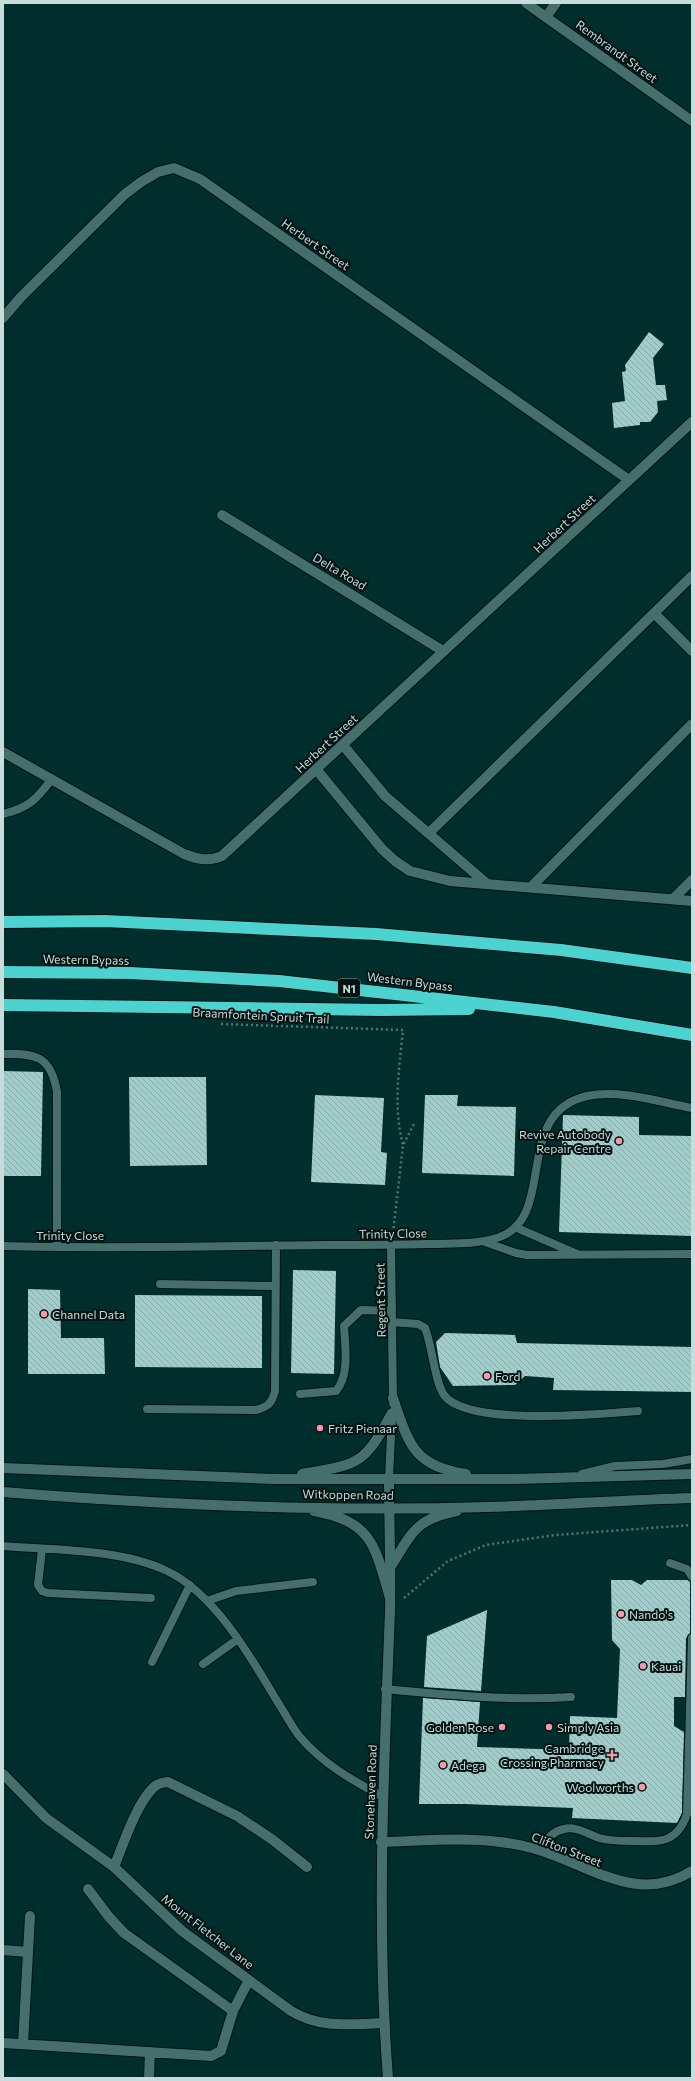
<svg xmlns="http://www.w3.org/2000/svg" width="695" height="2081" viewBox="0 0 695 2081" font-family="Commissioner,sans-serif">
  <style>
    .building { fill: url(#building-back-hatch) }
    .lines { fill: none; stroke-linecap: round; stroke-linejoin: round }
    .lane-casing { stroke: #011313; stroke-width: 10 }
    .street-casing { stroke: #011313; stroke-width: 12 }
    .secondary-casing { stroke: #011313; stroke-width: 12 }
    .highway-casing { stroke: #011313; stroke-width: 14 }
    .path { stroke: #527675; stroke-width: 2.5; stroke-dasharray: 2 3; stroke-linecap: butt }
    .lane { stroke: #456f6d; stroke-width: 8 }
    .street { stroke: #456f6d; stroke-width: 10 }
    .secondary { stroke: #456f6d; stroke-width: 10 }
    .highway { stroke: #4cd3cf; stroke-width: 12 }
    .poi-dot { fill: #f39aaa; stroke: #031312; stroke-width: 1.5 }
    .labels { text-anchor: middle; dominant-baseline: central; stroke-width: 4; stroke-linejoin: round; paint-order: stroke }
    .shield { fill: #031312; stroke: #8ca09f; stroke-width: 1 }
    .shield-label { font-size: 11px; font-weight: bold; fill: #c7dcdb }
    .street-label { font-size: 12px; fill: #c7dcdb; stroke: #031312 }
    .poi-label { font-size: 12px; fill: #c7dcdb; stroke: #031312; text-anchor: start }
  </style>
  <defs>
    <pattern id="building-back-hatch" width="6" height="6" patternUnits="userSpaceOnUse"><rect width="6" height="6" fill="#a1cdcb"/><path d="M-1 5l2 2M0 0l6 6M5-1l2 2" fill="none" stroke="#88aaa9"/></pattern>
  </defs>
  <rect width="100%" height="100%" fill="#002e2c"/>
  <path class="building" d="M649 332 664 344 653 358 656 385H665L667 400 657 401 658 412 650 422H640V425L614 428 612 403 625 401 622 372 626 371 625 365Z
    M3 1071 43 1072 41 1176H3Z
    M129 1077H206L207 1165 130 1166Z
    M315 1095 384 1098 381 1152 387 1153 385 1185 311 1182Z
    M425 1095H458L457 1106 516 1107 514 1176 422 1173Z
    M563 1115 639 1117V1135L692 1136V1236L559 1232Z
    M293 1270 336 1271 334 1374 291 1373Z
    M28 1289 60 1290 61 1338H104L105 1374H28Z
    M135 1295 262 1296V1368L135 1367Z
    M445 1333 515 1335 517 1343 692 1347V1392L553 1390 554 1378 525 1376 515 1385 453 1386 440 1367 436 1342Z
    M611 1580H632L641 1585 647 1580H688L690 1582V1633L686 1638 685 1697H674V1726L684 1732 682 1813 677 1823 572 1818 573 1808 465 1804H419L423 1698 480 1702 477 1747 569 1750 570 1716 617 1718 620 1649 612 1640Z
    M487 1610 481 1691 424 1687 427 1636Z"/>
  <g class="lines">
    <g class="lane-casing">
      <path id="lane" d="M3 814C28 808 36 800 51 780
        M3 1054C36 1053 51 1056 57 1092V1247
        M517 1228 577 1254
        M485 1242 516 1253 527 1255 692 1254
        M391 1245 393 1403
        M3 1246C110 1249 218 1246 325 1245 359 1245 393 1245 427 1244 451 1243 474 1245 497 1238 559 1219 511 1113 587 1096 620 1089 659 1102 692 1108
        M160 1284 275 1286
        M392 1322 418 1324 425 1328C432 1345 435 1383 444 1395 467 1427 601 1414 638 1411
        M300 1394 336 1391C350 1375 345 1346 344 1326L361 1310 392 1311
        M147 1409 256 1410C268 1407 272 1403 275 1391L276 1245
        M582 1474 615 1466 663 1464 692 1459
        M389 1478 392 1415
        M3 1546C54 1550 121 1549 167 1571 214 1593 251 1657 277 1701 285 1713 291 1726 300 1737 323 1764 352 1780 383 1797
        M42 1549 38 1585 42 1591 48 1593 151 1598
        M670 1563 687 1569 692 1577
        M207 1601 236 1591 313 1582
        M152 1662 190 1585
        M203 1664 238 1639
        M385 1689C447 1695 509 1701 571 1697
        M538 1850C545 1842 552 1831 564 1829 576 1826 588 1834 599 1838 610 1841 622 1841 633 1841 661 1842 677 1843 687 1814L692 1638"/>
    </g>
    <g class="street-casing">
      <path id="street" d="M526 3 692 121
        M546 17 556 3
        M3 318 21 297 125 194 141 182 158 172 174 168 200 179 629 480
        M222 515 443 651
        M654 613 692 651
        M343 745 385 796 485 882
        M3 752 184 854C197 859 208 862 222 856L692 422
        M316 769 382 849 395 861 410 871 450 881 692 901
        M429 833 692 576
        M531 887 692 724
        M673 899 692 880
        M3 1774 46 1818 114 1867 182 1931 291 2011C321 2029 350 2024 384 2023
        M381 1842C421 1841 461 1837 500 1842 519 1844 538 1849 556 1856 602 1874 644 1901 692 1871
        M114 1867C123 1845 137 1802 154 1787 158 1783 162 1783 168 1782L237 1816 273 1840 307 1867
        M88 1889 109 1917 124 1933 233 2011
        M3 1950 28 1952
        M3 2043 211 2056 221 2051 233 2011 249 1980
        M23 2044 30 1916
        M149 2078 150 2052
        M388 2078C376 1922 384 1767 390 1611 391 1567 389 1522 389 1478"/>
    </g>
    <g class="secondary-casing">
      <path id="secondary" d="M393 1398C409 1444 413 1466 466 1474
        M3 1468 275 1479H514L692 1474
        M302 1474C359 1464 363 1466 392 1413
        M3 1492C163 1505 327 1512 488 1507 556 1505 624 1500 692 1498
        M314 1511C373 1521 375 1547 390 1598
        M390 1568C411 1535 414 1519 457 1511"/>
    </g>
    <g class="highway-casing">
      <path id="highway" d="M3 922 105 921 376 934 561 950 692 968
        M3 972 130 973 279 981 554 1012 692 1035
        M3 1005 381 1010 469 1009"/>
    </g>
    <path class="path" d="M221 1024 403 1030C399 1069 393 1107 403 1145
      M393 1233 403 1145 414 1124
      M404 1598 448 1561 486 1545 555 1535 692 1525"/>
    <use href="#lane" class="lane"/>
    <use href="#street" class="street"/>
    <use href="#secondary" class="secondary"/>
    <use href="#highway" class="highway"/>
  </g>
  <g class="poi-dot">
    <circle cx="619" cy="1141" r="4"/>
    <circle cx="44" cy="1314" r="4"/>
    <circle cx="487" cy="1376" r="4"/>
    <circle cx="320" cy="1428" r="4"/>
    <circle cx="621" cy="1614" r="4"/>
    <circle cx="643" cy="1666" r="4"/>
    <circle cx="502" cy="1727" r="4"/>
    <circle cx="549" cy="1727" r="4"/>
    <path d="M610 1749h4v4h4v4h-4v4h-4v-4h-4v-4h4z"/>
    <circle cx="443" cy="1765" r="4"/>
    <circle cx="642" cy="1787" r="4"/>
  </g>
  <g class="labels">
    <rect class="shield" x="338" y="979" width="22" height="18" rx="3"/>
    <g class="shield-label">
      <text x="349" y="988">N1</text>
    </g>
    <g class="street-label">
      <text transform="translate(617 51) rotate(36)">Rembrandt Street</text>
      <text transform="translate(316 244) rotate(35)">Herbert Street</text>
      <text transform="translate(564 523) rotate(-43)">Herbert Street</text>
      <text transform="translate(340 571) rotate(31)">Delta Road</text>
      <text transform="translate(326 743) rotate(-43)">Herbert Street</text>
      <text transform="translate(86 959) rotate(1)">Western Bypass</text>
      <text transform="translate(410 981) rotate(7)">Western Bypass</text>
      <text transform="translate(261 1015) rotate(3)">Braamfontein Spruit Trail</text>
      <text transform="translate(393 1233) rotate(-1)">Trinity Close</text>
      <text x="70" y="1235">Trinity Close</text>
      <text transform="translate(380 1300) rotate(-91)">Regent Street</text>
      <text transform="translate(348 1494) rotate(1)">Witkoppen Road</text>
      <text transform="translate(370 1792) rotate(-88)">Stonehaven Road</text>
      <text transform="translate(567 1849) rotate(21)">Clifton Street</text>
      <text transform="translate(208 1931) rotate(38)">Mount Fletcher Lane</text>
    </g>
    <g class="poi-label">
      <text x="611" y="1134" text-anchor="end">Revive Autobody<tspan x="611" dy="14">Repair Centre</tspan></text>
      <text x="52" y="1314">Channel Data</text>
      <text x="495" y="1376">Ford</text>
      <text x="328" y="1428">Fritz Pienaar</text>
      <text x="629" y="1614">Nando's</text>
      <text x="651" y="1666">Kauai</text>
      <text x="494" y="1727" text-anchor="end">Golden Rose</text>
      <text x="557" y="1727">Simply Asia</text>
      <text x="604" y="1748" text-anchor="end">Cambridge<tspan x="604" dy="14">Crossing Pharmacy</tspan></text>
      <text x="451" y="1765">Adega</text>
      <text x="634" y="1787" text-anchor="end">Woolworths</text>
    </g>
  </g>
  <rect width="695" height="2081" fill="none" stroke="#c7dcdb" stroke-width="8"/>
</svg>
